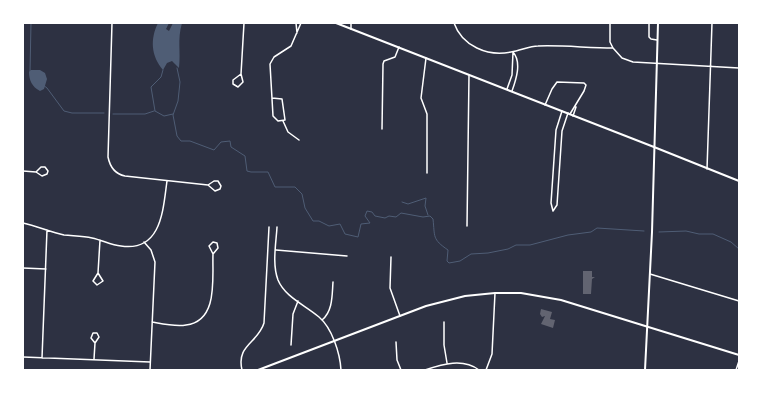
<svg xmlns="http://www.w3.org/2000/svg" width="762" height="393" viewBox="0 0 762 393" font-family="'Golos Text',sans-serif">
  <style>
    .water { fill: #4f5d75 }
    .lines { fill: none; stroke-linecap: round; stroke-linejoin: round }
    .stream { stroke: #4f5d75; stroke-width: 1 }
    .building { fill: #626471 }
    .minor { stroke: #fff; stroke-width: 1.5 }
    .tertiary { stroke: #fff; stroke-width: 2 }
    .secondary { stroke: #fff; stroke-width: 2 }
  </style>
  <rect width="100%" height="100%" fill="#2d3142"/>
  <path class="water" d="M158 23H169L166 29 169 31 173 23H182C177 41 181 50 179 68L172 61 167 63 163 70C151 56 150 39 158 23Z
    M31 70H40L45 73 47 79 44 89 40 91C32 87 29 80 29 72Z"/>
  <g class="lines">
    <path class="stream" d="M177 68 180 82 178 101 173 115 177 136 181 141H190L214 150 221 142 230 141 231 147 245 156 247 171 251 172H268L275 187H295L302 194 305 208 313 221H319L329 226 340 224 345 234 358 237 361 224 370 223 365 216 367 211 372 212 375 216 385 218 389 216 396 217 401 213 423 217 430 216 433 219C435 237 432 239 448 250L447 261 449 263 460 261 471 254 488 253 508 249 516 245H530L568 235 591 232 597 228 644 231
      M30 72 31 23
      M43 85 47 88 64 111 72 113H104
      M155 111 151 87 161 77 163 70
      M155 111 164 116 173 114
      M113 114H145L154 111
      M402 202 408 204 426 198 425 206 428 215
      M659 232 686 231 699 234H713L731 242 739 249"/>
  </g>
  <path class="building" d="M583 271H592V277H595L592 279 591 294H583Z
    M541 309 552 312 550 319 555 320 553 328 541 324 545 316 542 317 540 314Z"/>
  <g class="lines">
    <path class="minor" d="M112 23 108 157C110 167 115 174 125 176L208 185 215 191 220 189 221 186 218 181H214L208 185
      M296 23 297 33
      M454 23C462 46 488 57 511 52 520 51 529 46 538 46 563 45 588 48 613 48L622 58 633 62 739 68
      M610 23V42L613 48
      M649 23V37L651 39 657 40
      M351 29V23
      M426 58 421 98 427 114V173
      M241 74 233 80V84L238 87 243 82 241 74 244 23
      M507 89 512 75 513 52
      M512 91C516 80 522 62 513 52
      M272 98 282 99 285 120 278 121 273 116 270 64 274 57 291 46 301 23
      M545 105 552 89 557 82 584 83 586 85 584 91 570 114
      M573 116 576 107
      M283 121 288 132 299 140
      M382 129 383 64 384 61 395 57 399 47
      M707 169 712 23
      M23 171 36 172 42 176 47 174 48 171 45 167H41L36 172
      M553 211 551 203 556 130 562 111
      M553 211 557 205 562 131 568 113
      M23 223C37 226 50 232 64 235 73 236 83 236 92 238 102 240 111 245 121 246 162 252 163 209 167 181
      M467 226 469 75
      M277 227C276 244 272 264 278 280 285 297 305 305 319 317 332 328 340 353 341 370
      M144 242 151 250 155 262 150 370
      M276 250 347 256
      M391 257 390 288 400 316
      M23 268 46 269
      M98 273 103 281 97 285 93 281 98 273 100 240
      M650 274 739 301
      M322 320C333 311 332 295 333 282
      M152 322C163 324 176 327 186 325 219 321 212 277 213 254L218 248 217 243 213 242 209 246 213 254
      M444 322V345L447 363
      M396 342 397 360 401 370
      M291 345 293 314 298 301
      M23 357 150 362
      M42 358 47 230
      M94 359 95 343 99 337 97 333H93L91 338 95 343
      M242 370C236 345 258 343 264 323L269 227
      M425 370C443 364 463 358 479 370
      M486 370 492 354 495 293
      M736 370 739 361"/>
    <path class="tertiary" d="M654 147 739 181
      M258 370 426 306 465 296 495 293H521L561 300 739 355"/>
    <path class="secondary" d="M336 23 654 147
      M645 370 652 232 658 23"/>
  </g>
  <rect width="762" height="393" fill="none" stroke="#ffffff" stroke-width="48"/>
</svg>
